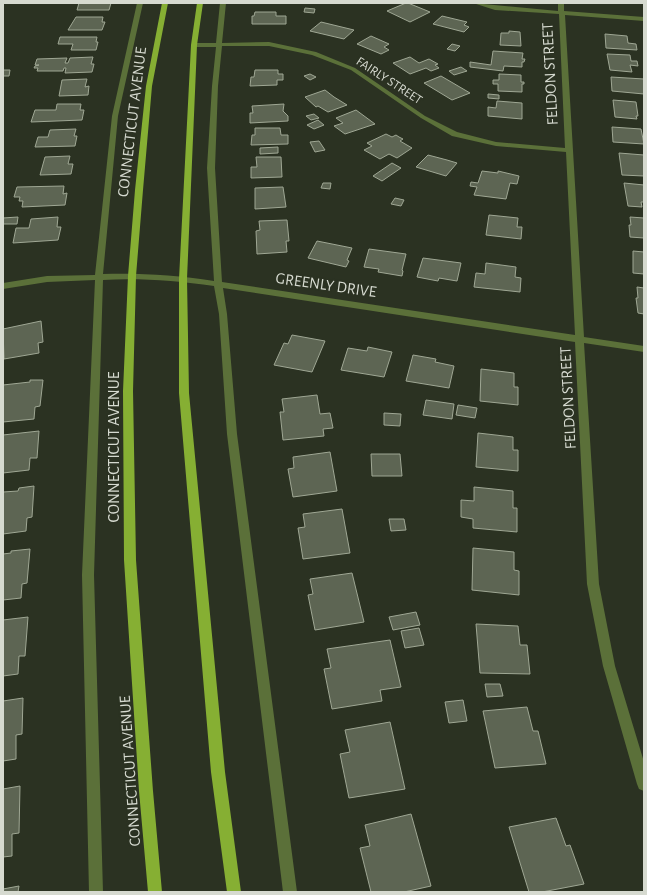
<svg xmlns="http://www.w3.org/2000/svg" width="647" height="895" viewBox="0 0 647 895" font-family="'Alegreya Sans',sans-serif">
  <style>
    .building { fill: #5d6553; stroke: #9fa794 }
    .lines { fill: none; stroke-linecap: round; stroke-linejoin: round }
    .minor { fill: #5b7039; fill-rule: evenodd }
    .major { fill: #86af33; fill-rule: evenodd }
    .labels { text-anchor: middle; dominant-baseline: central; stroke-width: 4; stroke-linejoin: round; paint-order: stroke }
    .far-street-label { font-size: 13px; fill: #d6dad0; stroke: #2b3222 }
    .street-label { font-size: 16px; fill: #d6dad0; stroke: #2b3222 }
  </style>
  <rect width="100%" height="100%" fill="#2b3222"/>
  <path class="building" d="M79 3H111L109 10H77Z
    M406 3H408L430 12 410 22 387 11Z
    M305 8 315 9 314 13 304 12Z
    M255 12H276V16H286V24H252V16H254Z
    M442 16 467 22 464 25 469 27 464 32 433 24Z
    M76 17H103L102 22H105L102 30H68Z
    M321 22 354 30 344 39 310 31Z
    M509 31 520 32 521 46 500 45 501 33H509Z
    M605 34 627 36 628 43 636 44 637 50 606 48Z
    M371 36 389 44 384 47 389 50 381 54 357 44Z
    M60 37H97L96 42H98L96 50H71L73 44H58Z
    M452 44 460 46 455 51 447 49Z
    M493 51 523 53 522 59H525L524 62H522V67L504 66 503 71 470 67V62L491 65Z
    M607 54 630 55 631 61H637L638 66 630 65 632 72 610 70Z
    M93 57 91 64H94L92 72 65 73 66 68H64L63 71H37L38 68H34L35 66 39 65H35L37 59 67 58 65 63H68L70 58Z
    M410 57 419 63 429 59 438 64 435 65 439 68 431 71 426 68 410 74 393 63Z
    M461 67 467 71 454 75 449 71Z
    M3 70H10L9 76H3Z
    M255 70H278V74H283V80H277V85L250 86 251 77H254Z
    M310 74 316 77 310 80 304 76Z
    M499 74 521 75V82H524V84H522V92L498 91V84H493V80H499Z
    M441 76 470 93 452 100 424 83Z
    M611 77 644 79V94L612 91Z
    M87 79 85 87 89 86 88 95 59 96 62 80Z
    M325 90 334 97 347 105 328 112 318 106 316 107 305 97Z
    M488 94 499 95V99L488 98Z
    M613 100 636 102 638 116H636L637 119 615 117Z
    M497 101 522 103V119L488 116V107L496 108Z
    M57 104H81L80 110H84L82 120 31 122 35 110H56Z
    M284 104 283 111 288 116V121L250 123V113H253L252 106Z
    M356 110 375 124 345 134 334 126 343 123 336 118Z
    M314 114 319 118 311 120 306 116Z
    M318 120 324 125 314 129 307 125Z
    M612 127 641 129 644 144 613 142Z
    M255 128H280L281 135H288V144L251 145 252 135H255Z
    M76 129 74 136H77L75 146 35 147 38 137H48L50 130Z
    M386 134 392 137 396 135 399 137 403 139 400 141 412 148 397 158 389 154 380 159 364 150 372 146 367 143Z
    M319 141 325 150 315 152 310 142Z
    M278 147V153L260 154V148Z
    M619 153 644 155V176L622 175Z
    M428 155 447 160 457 163 446 176 416 167Z
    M70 156 68 164H73L71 174 40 175 45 157Z
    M256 157H281L282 177 251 178V167H257Z
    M392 163 401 168 382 181 373 176Z
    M482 171 498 173V171L519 176 517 184 510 183 506 199 474 195 477 187 470 186 471 182 478 183Z
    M323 183H331L330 189 321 188Z
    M624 183 644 185V202H641L642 207 628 206Z
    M64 186 63 194 67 193 65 205 22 207 23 201H19L20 197H14L17 187Z
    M283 187 286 207 255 209V188Z
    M395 198 404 200 401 206 391 204Z
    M489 215 518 218 517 227H522L521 239 486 235Z
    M18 217 17 224H3V218Z
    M58 217 57 227H61L58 240 13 243 16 228H29L31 219Z
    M630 217 644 218V238L630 237 629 225H631Z
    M287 220 289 241H286L287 252 257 254 256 231 260 230 259 221Z
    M317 241 352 248 347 260 349 261 346 267 308 258Z
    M369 249 406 254 402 270 403 271 402 276 378 272 379 269 364 267Z
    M633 251 644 252V274L633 273Z
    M423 258 461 263 457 281 439 278 438 281 417 277Z
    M486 263 516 267 515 277 521 278 520 292 474 287 476 273 485 274Z
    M637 287 644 288V314L638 313 636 298H638Z
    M41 321 43 342 38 343 39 353 4 359 3 329Z
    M292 335 325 341 312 372 274 365 284 343 288 344Z
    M368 347 392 352 384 377 341 370 348 348 367 351Z
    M413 355 436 359 435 362 454 366 449 388 406 381Z
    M481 369 514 373V387H518V405L480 401Z
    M30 380H43L40 406 35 407 34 419 3 422V385L30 382Z
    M317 395 320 414 330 413 333 428 323 429 324 436 283 440 280 412H284L282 399Z
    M426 400 454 404 452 419 423 415Z
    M458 405 477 408 475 418 456 415Z
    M384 413 401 414 400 426 384 425Z
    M39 431 37 458H30L29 470 3 473V435Z
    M478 433 513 437V450H518V471L476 467Z
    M330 452 337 491 293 497 288 469 294 468 293 457Z
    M371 454H400L402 476H372Z
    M34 486 32 517 27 518 26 531 3 534V492L18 491 19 488Z
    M474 487 513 491V508H517V532L473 528V519L461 517V500L474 501Z
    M342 509 350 553 303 559 298 528 305 527 303 514Z
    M389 519H404L406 530 391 531Z
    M473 548 514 552V570L519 571V595L472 590Z
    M30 549 27 583 22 584 21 598 3 600V554L11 553V551Z
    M352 573 364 622 315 630 308 595 313 594 310 579Z
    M416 612 420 625 393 630 389 617Z
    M28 617 25 656H19L18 674 3 676V620Z
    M476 624 518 626 520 645H527L530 674 480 673Z
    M419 628 424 645 405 648 401 631Z
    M390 640 401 687 380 690 382 701 332 709 324 669 331 668 327 649Z
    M485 684H500L503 696 487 697Z
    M23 698 22 734 16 735V759L3 761V701Z
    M463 700 467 721 449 723 445 702Z
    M527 707 533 731H538L546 764 495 768 483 711Z
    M390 722 405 789 349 798 340 754 350 752 345 730Z
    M20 786 19 833 12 834V856L3 857V789Z
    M411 814 431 886 404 892H371L360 848 370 846 365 825Z
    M556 818 566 846 570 845 584 884 542 892H529L509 827Z
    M19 886 18 892H3V889Z"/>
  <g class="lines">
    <path class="minor" d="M137 3H143L118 116 103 274C141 273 177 275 214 281L207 168 212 86 216 47H194L191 45 194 43H216L220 3H226L222 43 269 42 316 52 355 68 425 116 457 132 496 142 565 148 559 14 495 10 473 3 558 11V3H564V11L644 17V21L565 15 584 337 644 346V352L584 343 599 584 615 666 644 762V791L639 789 637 784 603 666 587 584 575 342 223 288 227 314 237 434 297 892H283L227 434 219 314 214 286C177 281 141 278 103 280L94 575 103 892H89L82 575 95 280 47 282 3 289V283L47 276 95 275 112 116ZM222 46H269L312 55 351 70 421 118 452 136 496 146 566 152 575 335 222 282 215 168 218 86Z"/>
    <path class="major" d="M162 3H168L152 86 143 190 136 276 133 391 136 560 153 791 162 892H148L139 791 124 560 123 391 128 276 135 190 146 86Z
      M197 3H203L197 45 187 279 189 393 225 772 241 892H227L211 772 179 393V279L191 45Z"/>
  </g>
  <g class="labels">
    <g class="far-street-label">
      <text transform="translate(389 81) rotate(33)">FAIRLY STREET</text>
    </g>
    <g class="street-label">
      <text transform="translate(550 74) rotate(-93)">FELDON STREET</text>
      <text transform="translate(132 122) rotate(-83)">CONNECTICUT AVENUE</text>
      <text transform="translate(326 285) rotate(8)">GREENLY DRIVE</text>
      <text transform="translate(568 398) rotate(-93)">FELDON STREET</text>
      <text transform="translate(114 447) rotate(-90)">CONNECTICUT AVENUE</text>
      <text transform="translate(130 771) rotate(-94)">CONNECTICUT AVENUE</text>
    </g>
  </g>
  <rect width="647" height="895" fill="none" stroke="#d6dad0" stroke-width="8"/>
</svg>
